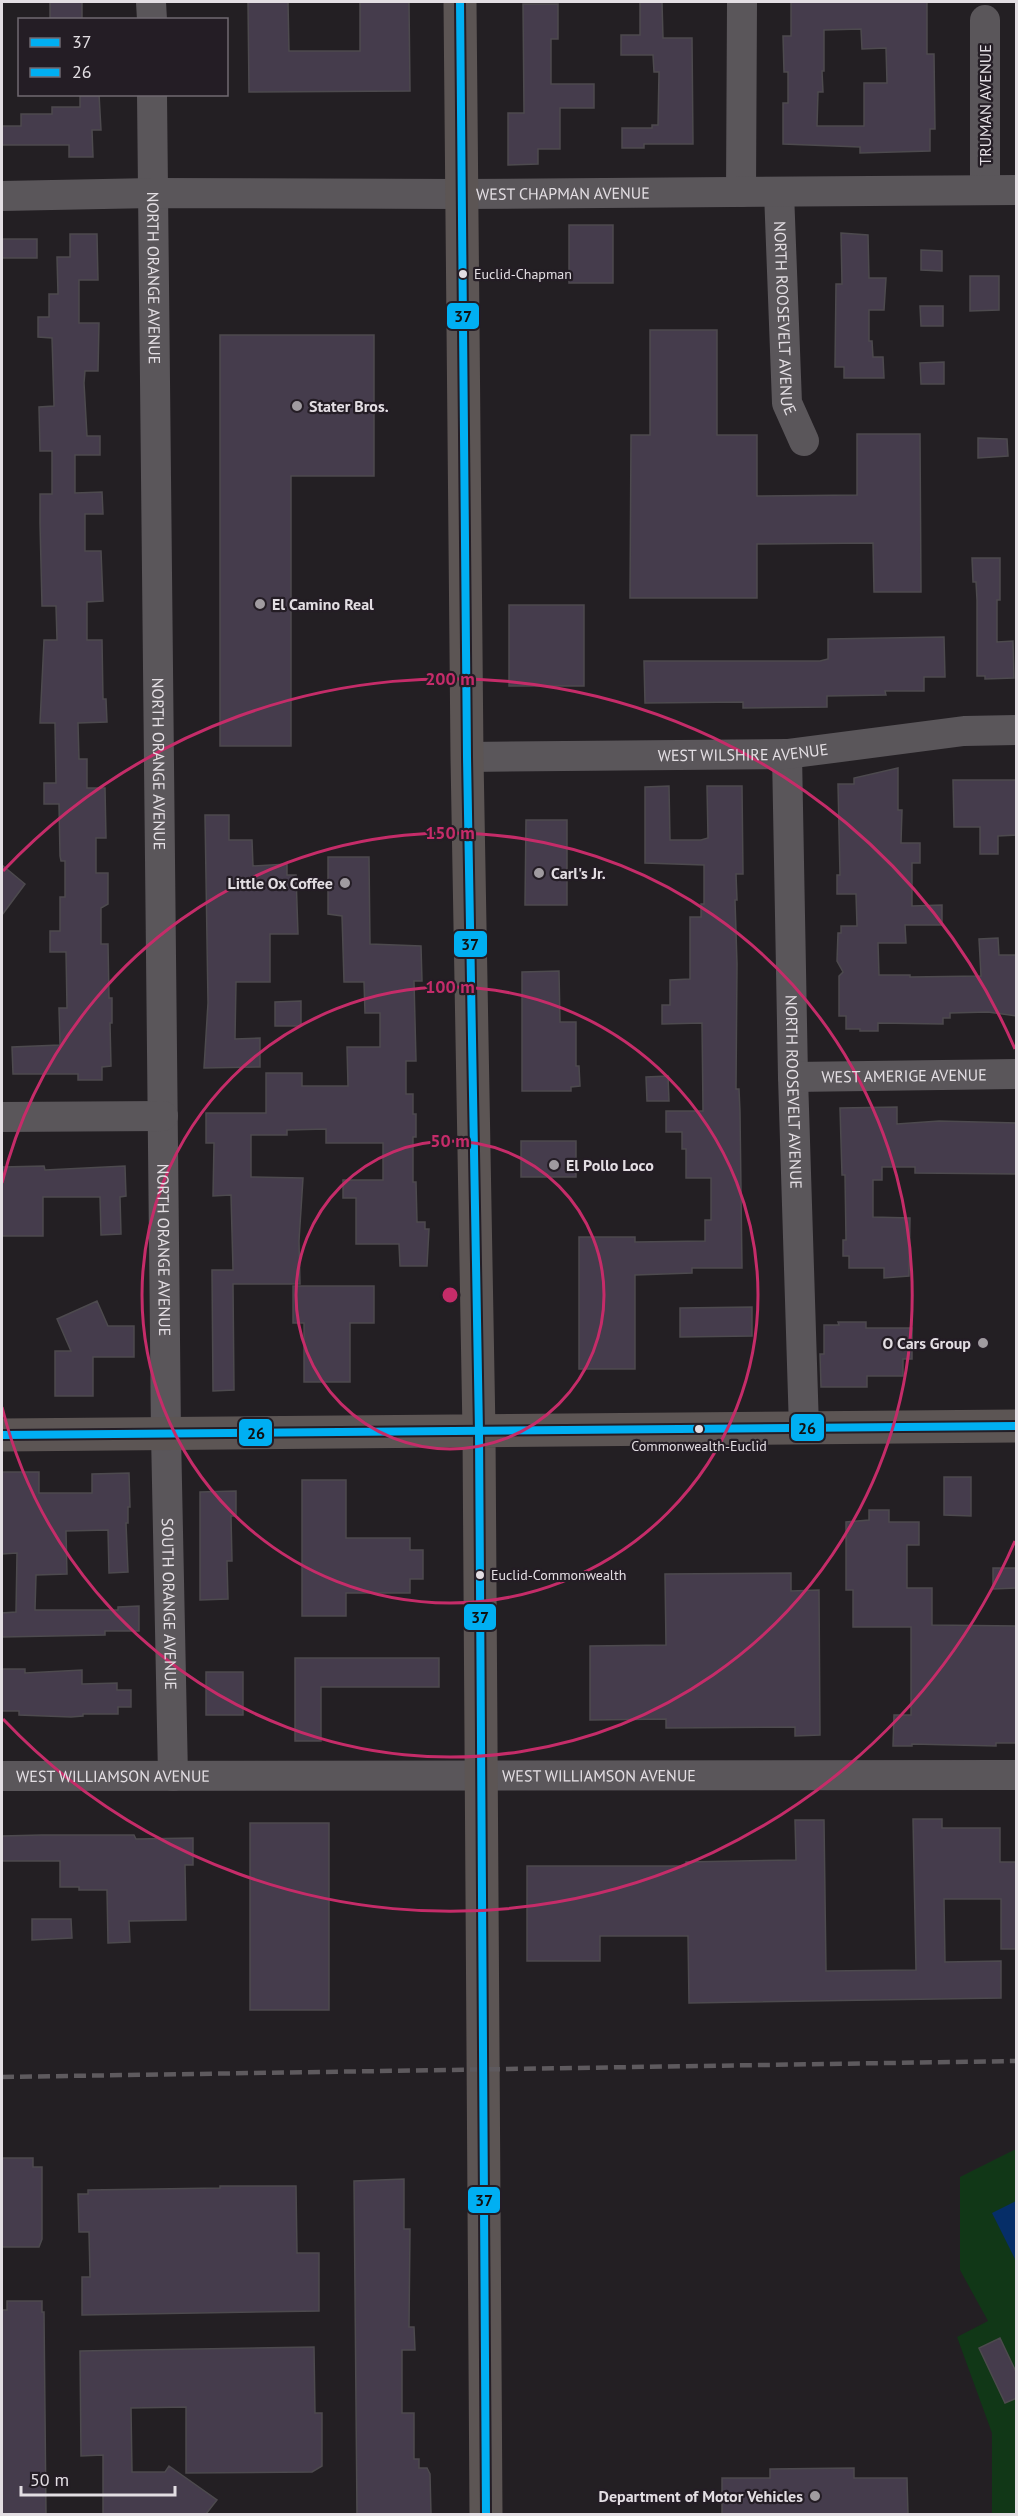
<svg xmlns="http://www.w3.org/2000/svg" width="1018" height="2516" viewBox="0 0 1018 2516" font-family="'PT Sans',sans-serif">
  <style>
    .green { fill: #113717 }
    .water { fill: #062e68 }
    .building { fill: #453c4c; stroke: #4d4a4e; stroke-width: 1.5; fill-rule: evenodd }
    .lines { fill: none; stroke-linecap: round; stroke-linejoin: round }
    .minor { stroke: #5a565a; stroke-width: 30 }
    .major { stroke: #5c5554; stroke-width: 33 }
    .rail { stroke: #5e5a5e; stroke-width: 4.5; stroke-dasharray: 12 6; stroke-linecap: butt }
    .bus-1-casing { stroke: #241d25; stroke-width: 12 }
    .bus-2-casing { stroke: #241d25; stroke-width: 12 }
    .bus-1 { stroke: #00aff2; stroke-width: 8 }
    .bus-2 { stroke: #00aff2; stroke-width: 8 }
    .ring { fill: none; stroke: #c52c69; stroke-width: 3 }
    .bus-dot { fill: #e3dee3; stroke: #241d25; stroke-width: 2 }
    .poi-dot { fill: #a09ba0; stroke: #241d25; stroke-width: 2 }
    .labels { text-anchor: middle; dominant-baseline: central; stroke-width: 4.5; stroke-linejoin: round; paint-order: stroke }
    .bus-label { font-size: 14px; fill: #e3dee3; stroke: #241d25; text-anchor: start }
    .street-label { font-size: 16px; fill: #e3dee3; stroke: #241d25 }
    .poi-label { font-size: 16px; font-weight: bold; fill: #e3dee3; stroke: #241d25; text-anchor: start }
    .centre { fill: #c52c69; stroke: #241d25; stroke-width: 3 }
    .ring-label { font-size: 18px; text-anchor: middle; font-weight: bold; fill: #c52c69; stroke: #241d25; stroke-width: 4.5; stroke-linejoin: round; paint-order: stroke }
    .line-badge { stroke: #241d25; stroke-width: 2 }
    .pale-badge-label { font-size: 16px; text-anchor: middle; font-weight: bold; fill: #111 }
  </style>
  <rect width="100%" height="100%" fill="#231f23"/>
  <path class="green" d="M1016 2149V2514H992V2433L957 2337 988 2321 960 2270V2177Z"/>
  <path class="water" d="M1016 2201V2261L992 2213Z"/>
  <path class="building" d="M50 2H82V20H50Z
    M248 2H288L289 51H360V2H409L410 91 249 92Z
    M640 2H662L663 38H692L693 144H644V148H622V128H652V125H658L659 72H654L653 55H621V35H640Z
    M791 2H927V54H934L935 129H930V151L860 153V147L783 144V103H788V72H784L783 36H791ZM861 29 862 49 886 48 887 83H864V126H817L818 92H823L822 71H824V30Z
    M523 4H558V39H551V84H594V108H560V149H538V164L508 165V113H524Z
    M80 94H99L101 130H92L93 157H69V145H2V126H21V114H52V107H80Z
    M569 225H613V283H569Z
    M841 233 868 235 869 278H886L884 310H869V341H872L873 357H883L884 378H844V367H835L836 284H842Z
    M70 234H97L98 280H79V323H99L98 371H85L84 383 87 436H100V455H75V493L102 492 103 514H85V551H101L103 601 87 602V640H102L103 699H106L107 722 78 723 79 759H87V788H105L106 838H96V873H108V904L101 908V944H108L109 998H112V1023H110L111 1066 102 1067V1080H78V1074H13L12 1047 60 1045 59 1008H67L66 952H50V931H60V897H65V861H61L60 856 59 804H44V783H56L55 723H40L44 640H57L56 606H42L40 523V494H52V451H40L39 407 54 406 52 338 38 337V317H49V294H58L57 257H70Z
    M2 239H37V258H2Z
    M921 250 942 251V271L921 270Z
    M970 276H999V310L970 311Z
    M920 306H943V326H921Z
    M650 330H717V435H757V496L857 495V434H920L921 592H874L873 543 757 544V598H630L631 435H650Z
    M220 335H374V476H291V746H220Z
    M944 362V384H921L920 363Z
    M978 438 1007 439 1008 456 978 458Z
    M972 558H1000V600H997V642L1013 641 1014 678 985 679V676H977V600L976 582H973Z
    M509 605H584V686H509Z
    M944 637 945 677H924V691H885L886 695 827 696V707L743 708V702L645 703 644 661H820L828 659V639Z
    M898 768V810H902L901 843H920V863H912V906L942 905V925H905L906 943H878L879 975H910V977L981 976 979 939 998 938 999 955H1017L1016 1016 988 1012 950 1013V1018H943V1024L878 1023V1031H860V1029H846V1016H839V976L843 972 837 961 838 933H841V926H857L856 894H837V875H840L838 784H854V778Z
    M953 780H1017V835L998 836V854H980V827H954Z
    M669 786 670 840H701L708 838 707 786H742L743 874H736L737 900H735L737 964 736 1089H739L740 1112 742 1268H692V1273L635 1275V1369H579V1237H635V1242L705 1241V1220H711V1178H686V1149H682V1132H666V1111H703L702 1023 662 1024V1005H670V980L690 979V917H701V904H704V865L645 863V787Z
    M205 815H229V840H252L253 866 287 864V875H296L298 934H270V982H236L235 1039 260 1038V1067L204 1068 208 1003Z
    M526 820H567V905H525Z
    M328 857H369L370 944 421 946 422 981H414L416 1061H406V1094H413V1114H416V1137H413V1182H416L417 1222H425V1229H429L427 1266H400L399 1244H356V1198H343V1180H383V1143H326V1129L287 1130V1135H251V1177L303 1178 299 1241 300 1284H233L234 1390 213 1391 212 1270H233L231 1195 213 1196 214 1143H206V1113H266V1073H302V1086H348L347 1047H380V1013H365L364 982H344L342 916 328 914Z
    M2 865 25 884 2 915Z
    M559 971 560 1022H576V1066H579L580 1086 571 1087V1091H522V972Z
    M301 1001V1026H275V1002Z
    M668 1076 669 1101H647L646 1077Z
    M897 1107V1124L939 1121 1017 1123V1174L915 1173V1167H882V1180H873V1217L910 1218 909 1276 884 1278V1268H849V1256H843V1240H846L845 1175H842L840 1108Z
    M521 1141H576V1177H521Z
    M44 1166 45 1170 125 1166 126 1196 120 1197 121 1234 101 1235 100 1197H43V1236H2V1167Z
    M293 1286H374V1323H350V1382H304V1323H293Z
    M97 1301 108 1326H134V1357H93V1396H55V1351H71L57 1319Z
    M752 1307V1336L680 1337V1308Z
    M838 1322H866V1328H912V1359H903V1376H867V1387H821L820 1354H824V1325H839Z
    M2 1472H39V1493H92V1474L129 1473 130 1507H128V1523H126L128 1572 109 1573 108 1530 66 1531 67 1574 36 1575 35 1610H118V1607L139 1606V1631H105V1635L2 1637V1613L16 1612 17 1553 2 1554Z
    M944 1477H971V1516L944 1515Z
    M302 1480H346V1538H410V1550H423V1579H410V1593H346V1616H302Z
    M236 1491V1516H231L232 1561H227L228 1599 200 1600V1492Z
    M869 1510H889V1522H919V1545H907V1588H932V1625L1017 1626V1743H996V1746L912 1744V1746H893L894 1715H911V1627H853V1590H846V1522L869 1520Z
    M993 1568H1017V1588L993 1589Z
    M791 1573V1591L819 1590 820 1735 795 1736V1727L666 1728V1719L590 1720V1646L666 1645 665 1574Z
    M295 1658H439V1687H321V1741H295Z
    M2 1669H25V1673L82 1670V1684L117 1683V1690H131V1707H118V1714H83V1716L71 1717 19 1715V1711H2Z
    M206 1672H243V1715H206Z
    M913 1819H942V1828H1000V1862H1017V1949H1001V1899H944L945 1962 1001 1961V1998L689 2003 688 1936H600V1961H527V1866H686V1862L796 1860 795 1820H824L826 1971 916 1970Z
    M250 1823H329V2010H250Z
    M42 1835H134L136 1839 193 1838V1865H185L186 1920 129 1921 130 1942 108 1943 107 1890H79V1887H60V1861H2V1836Z
    M32 1919H71L72 1938 32 1940Z
    M2 2158H33V2167H42V2239L39 2247H2Z
    M404 2179V2229H410L409 2327H414L415 2350H402V2413H414V2459H419V2468H427L430 2474 431 2514H357L354 2181Z
    M220 2186H296L297 2253H319V2311L82 2315V2277H90L89 2232H79L78 2194H88V2190L220 2188Z
    M7 2301H42V2312H44L46 2514H2V2310H7Z
    M1000 2338 1017 2374V2398L1005 2403 979 2348Z
    M314 2347 315 2413H322V2466L312 2472 186 2473V2407L131 2408 132 2472H165L169 2466 217 2500 206 2514H103V2455L81 2456 80 2351Z
    M854 2468V2478H907L908 2514H722V2478H770V2469Z"/>
  <g class="lines">
    <g class="minor">
      <path d="M151 2 152 20"/>
      <path d="M985 20V190"/>
      <path id="s1" d="M152 94 166 1434 173 1776"/>
      <path d="M741 192 742 3"/>
      <path id="s2" d="M779 192 787 403 804 441"/>
      <path id="s3" d="M2 196 153 193 461 194 1016 190"/>
      <path id="s4" d="M787 754 793 1077 804 1428"/>
      <path id="s5" d="M467 757 787 754 964 731 1016 730"/>
      <path id="s6" d="M793 1077 1016 1074"/>
      <path d="M2 1117 163 1116"/>
      <path id="s7" d="M2 1776 1016 1775"/>
    </g>
    <path class="major" d="M460 2 467 757 479 1432 486 2514
      M2 1435 1016 1426"/>
    <path class="rail" d="M2 2077 1016 2061"/>
    <g class="bus-1-casing">
      <path id="bus-1" d="M460 2 467 757 479 1432 486 2514"/>
    </g>
    <g class="bus-2-casing">
      <path id="bus-2" d="M2 1435 1016 1426"/>
    </g>
    <use href="#bus-1" class="bus-1"/>
    <use href="#bus-2" class="bus-2"/>
  </g>
  <g class="ring">
    <circle cx="450" cy="1295" r="154"/>
    <circle cx="450" cy="1295" r="308"/>
    <path d="M2 1183A462 462 0 1 1 2 1407"/>
    <path d="M1015 1541A616 616 0 0 1 3 1719M3 871A616 616 0 0 1 1015 1049"/>
  </g>
  <g class="bus-dot">
    <circle cx="463" cy="274" r="5"/>
    <circle cx="699" cy="1429" r="5"/>
    <circle cx="480" cy="1575" r="5"/>
  </g>
  <g class="poi-dot">
    <circle cx="297" cy="406" r="6"/>
    <circle cx="260" cy="604" r="6"/>
    <circle cx="539" cy="873" r="6"/>
    <circle cx="345" cy="883" r="6"/>
    <circle cx="554" cy="1165" r="6"/>
    <circle cx="983" cy="1343" r="6"/>
    <circle cx="815" cy="2496" r="6"/>
  </g>
  <g class="labels">
    <g class="bus-label">
      <text x="474" y="274">Euclid-Chapman</text>
      <text x="699" y="1446" text-anchor="middle">Commonwealth-Euclid</text>
      <text x="491" y="1575">Euclid-Commonwealth</text>
    </g>
    <g class="street-label">
      <text transform="translate(985 105) rotate(-90)">TRUMAN AVENUE</text>
      <text stroke="none"><textPath href="#s3" startOffset="561">WEST CHAPMAN AVENUE</textPath></text>
      <text stroke="none"><textPath href="#s1" startOffset="184">NORTH ORANGE AVENUE</textPath></text>
      <text stroke="none"><textPath href="#s2" startOffset="126">NORTH ROOSEVELT AVENUE</textPath></text>
      <text stroke="none"><textPath href="#s5" startOffset="276">WEST WILSHIRE AVENUE</textPath></text>
      <text stroke="none"><textPath href="#s1" startOffset="670">NORTH ORANGE AVENUE</textPath></text>
      <text stroke="none"><textPath href="#s6" startOffset="111">WEST AMERIGE AVENUE</textPath></text>
      <text stroke="none"><textPath href="#s4" startOffset="338">NORTH ROOSEVELT AVENUE</textPath></text>
      <text stroke="none"><textPath href="#s1" startOffset="1156">NORTH ORANGE AVENUE</textPath></text>
      <text stroke="none"><textPath href="#s1" startOffset="1510">SOUTH ORANGE AVENUE</textPath></text>
      <text stroke="none"><textPath href="#s7" startOffset="111">WEST WILLIAMSON AVENUE</textPath></text>
      <text stroke="none"><textPath href="#s7" startOffset="597">WEST WILLIAMSON AVENUE</textPath></text>
    </g>
    <g class="poi-label">
      <text x="309" y="406">Stater Bros.</text>
      <text x="272" y="604">El Camino Real</text>
      <text x="551" y="873">Carl's Jr.</text>
      <text x="333" y="883" text-anchor="end">Little Ox Coffee</text>
      <text x="566" y="1165">El Pollo Loco</text>
      <text x="971" y="1343" text-anchor="end">O Cars Group</text>
      <text x="803" y="2496" text-anchor="end">Department of Motor Vehicles</text>
    </g>
  </g>
  <circle cx="450" cy="1295" r="9" class="centre"/>
  <g class="ring-label">
    <text x="450" y="685">200 m</text>
    <text x="450" y="839">150 m</text>
    <text x="450" y="993">100 m</text>
    <text x="450" y="1147">50 m</text>
  </g>
  <g class="line-badge">
    <rect x="446" y="302" width="34" height="28" rx="6" fill="#00aff2"/>
    <rect x="453" y="930" width="35" height="28" rx="6" fill="#00aff2"/>
    <rect x="790" y="1413" width="35" height="29" rx="6" fill="#00aff2"/>
    <rect x="238" y="1418" width="35" height="29" rx="6" fill="#00aff2"/>
    <rect x="463" y="1603" width="34" height="28" rx="6" fill="#00aff2"/>
    <rect x="467" y="2186" width="34" height="28" rx="6" fill="#00aff2"/>
  </g>
  <g class="pale-badge-label">
    <text x="463" y="322">37</text>
    <text x="470" y="950">37</text>
    <text x="807" y="1434">26</text>
    <text x="256" y="1439">26</text>
    <text x="480" y="1623">37</text>
    <text x="484" y="2206">37</text>
  </g>
  <rect width="1018" height="2516" fill="none" stroke="#e3dee3" stroke-width="6"/>
  <rect x="18" y="18" width="210" height="78" fill="#241d25" stroke="#706a71" stroke-width="1.5"/>
  <rect x="30" y="38" width="30" height="9" fill="#00aff2" stroke="#706a71" stroke-width="1.5"/>
  <text x="72" y="48" font-size="18" fill="#e3dee3">37</text>
  <rect x="30" y="68" width="30" height="9" fill="#00aff2" stroke="#706a71" stroke-width="1.5"/>
  <text x="72" y="78" font-size="18" fill="#e3dee3">26</text>
  <path d="M21 2486v9h154v-9" fill="none" stroke="#e3dee3" stroke-width="3"/>
  <text x="30" y="2486" font-size="18" fill="#e3dee3" stroke="#241d25" stroke-width="4.5" paint-order="stroke">50 m</text>
</svg>
